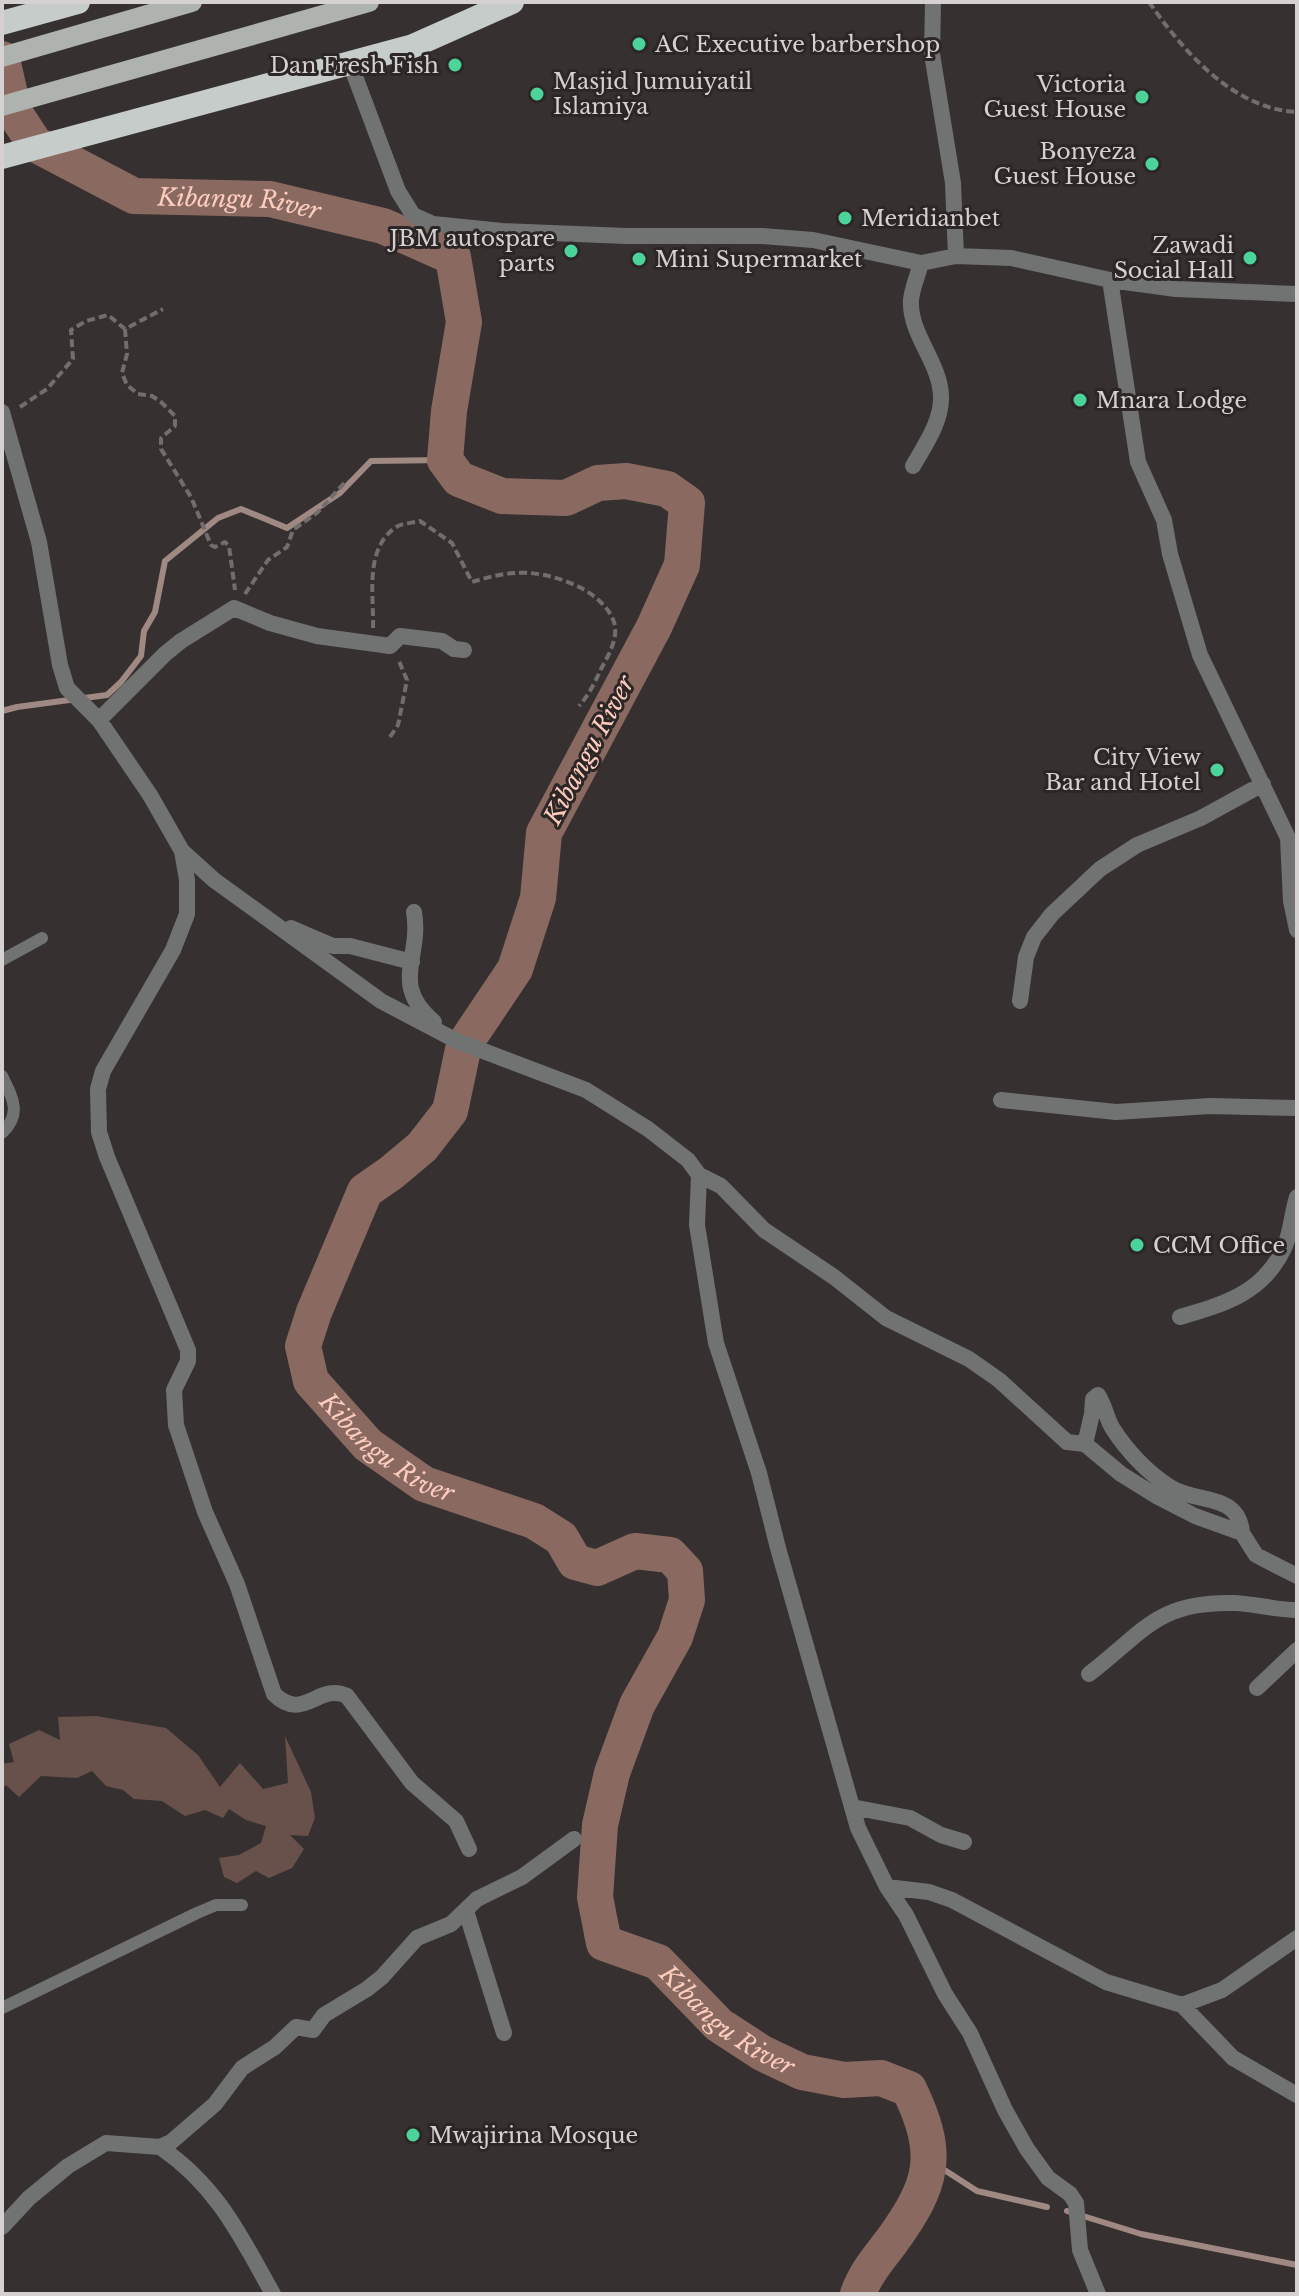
<svg xmlns="http://www.w3.org/2000/svg" width="1299" height="2296" viewBox="0 0 1299 2296" font-family="'Libre Baskerville',serif">
  <style>
    .green { fill: #67514a }
    .lines { fill: none; stroke-linecap: round; stroke-linejoin: round }
    .stream { stroke: #a08982; stroke-width: 6 }
    .river { stroke: #8a6a60; stroke-width: 36 }
    .path { stroke: #736e6d; stroke-width: 4; stroke-dasharray: 8 4; stroke-linecap: butt }
    .lane { stroke: #717372; stroke-width: 12 }
    .street { stroke: #717372; stroke-width: 16 }
    .primary { stroke: #aeb3b0; stroke-width: 20 }
    .highway { stroke: #c6ccc9; stroke-width: 24 }
    .poi-dot { fill: #4cd39a; stroke: #2c2726; stroke-width: 3 }
    .labels { text-anchor: middle; dominant-baseline: central; stroke-width: 6; stroke-linejoin: round; paint-order: stroke }
    .poi-label { font-size: 22px; fill: #d5d1d0; stroke: #2c2726; text-anchor: start }
    .water-label { font-size: 24px; font-style: italic; fill: #fdccbe; stroke: #2c2726 }
  </style>
  <rect width="100%" height="100%" fill="#363130"/>
  <path class="green" d="M96 1716 166 1728 198 1755 220 1787 240 1763 263 1789 288 1783 285 1736 311 1792 315 1818 308 1836 290 1835 304 1849 292 1868 269 1878 256 1871 237 1883 224 1877 219 1858 239 1855 261 1843 266 1826 246 1820 229 1809 223 1818 205 1810 185 1816 162 1801 134 1799 123 1790 106 1786 92 1771 77 1778 41 1776 19 1797 6 1785 2 1789V1764L14 1762 9 1744 39 1730 60 1740 58 1717Z"/>
  <g class="lines">
    <path class="stream" d="M2 711 17 707 107 695 121 682 141 656 144 631 155 612 165 561 218 518 241 509 287 528 340 493 371 461 445 460
      M929 2160 977 2191 1047 2207
      M1067 2211 1141 2234 1297 2265"/>
    <path class="river" id="s1" d="M2 59 14 112 35 144 134 196 270 199 383 226 453 257 464 322 449 411 445 460 459 479 502 496 566 498 598 483 626 481 667 489 687 503 682 565 654 627 544 833 538 898 515 969 464 1045 450 1111 422 1147 391 1173 365 1191 314 1312 303 1346 311 1381 368 1445 424 1484 534 1521 561 1538 575 1562 597 1568 635 1551 670 1555 685 1571 687 1600 675 1637 637 1705 612 1773 600 1825 595 1897 604 1943 658 1962 719 2025 762 2053 802 2072 844 2080 881 2078 909 2089C941 2155 933 2184 891 2242 878 2259 865 2274 858 2294"/>
    <path class="path" d="M1149 2C1183 51 1233 109 1297 112
      M125 329 127 354 122 373 127 385 138 394 152 396 161 402 175 416V426L161 438V449L191 497 211 545 215 547 225 542 229 546 235 590
      M20 407 47 389 73 359 71 330 86 321 108 315 125 329 163 309
      M245 594 268 560 287 547 293 530 318 512 347 480
      M373 628C374 595 364 549 396 527 402 523 413 523 420 521L452 543 472 582C485 578 500 574 514 573 547 570 602 588 614 622 619 638 608 656 601 669 595 682 589 695 579 706
      M390 737 398 725 407 680 399 661"/>
    <path class="lane" d="M2 960 42 938
      M2 1076C13 1098 22 1114 2 1133
      M2 2008 197 1913 216 1905H242"/>
    <path class="street" d="M933 2 932 54 953 183 956 256
      M350 63 398 191 413 215 433 224 502 231 626 236H762L813 240 921 263 956 256 1011 258 1110 280 1176 289 1297 294
      M1110 280 1138 462 1164 520 1170 554 1200 655 1288 838 1291 901 1297 930
      M2 412 39 542 60 665 67 688 99 720 150 795 182 851 187 880V914L173 950 103 1071 98 1089 99 1132 107 1157 188 1350V1361L174 1390 176 1425 205 1512 237 1584 274 1694C303 1723 319 1682 347 1696L412 1783 456 1821 469 1849
      M913 466C925 445 942 421 941 396 940 362 909 334 911 300 912 288 918 275 921 263
      M99 720 165 654 181 641 234 608 270 623 317 636 390 646 400 636 442 641 454 649 464 650
      M182 851 214 880 381 1001 457 1041 586 1090 648 1129 688 1160 699 1175 697 1225 716 1343 759 1473 778 1548 858 1828 887 1887 906 1915 945 1994 970 2033 1005 2110 1027 2149 1048 2178 1070 2194 1076 2203 1080 2250 1098 2294
      M414 912C422 958 389 984 434 1022
      M291 928 333 946H350L412 962
      M1020 1001 1026 957 1034 937 1052 914 1100 869 1137 845 1201 818 1263 784
      M1001 1100 1116 1112 1210 1106 1297 1108
      M699 1175 721 1186 764 1230 834 1277 886 1318 969 1359 999 1380 1067 1442 1085 1444 1121 1474 1158 1497 1195 1516 1242 1533 1256 1555 1297 1576
      M1180 1317C1225 1304 1264 1293 1285 1246 1291 1231 1292 1213 1297 1197
      M1085 1444 1092 1414 1093 1399 1098 1395C1105 1405 1106 1418 1113 1429 1127 1451 1148 1473 1170 1487 1196 1504 1239 1492 1242 1533
      M1089 1674C1145 1631 1157 1601 1235 1603 1256 1604 1276 1610 1297 1610
      M1257 1688 1297 1650
      M852 1807 910 1818 941 1835 964 1842
      M887 1887 929 1892 952 1900 1106 1982 1182 2005 1233 2058 1297 2095
      M466 1911 504 2033
      M1182 2005 1222 1990 1297 1938
      M160 2147C217 2186 240 2235 273 2294
      M2 2227 29 2198 68 2166 106 2143 160 2147 171 2142 215 2104 242 2068 275 2047 296 2027 313 2030 324 2015 367 1989 382 1977 417 1938 451 1924 477 1899 522 1877 574 1839"/>
    <path class="primary" d="M2 57 192 2
      M2 106 369 2"/>
    <path class="highway" d="M2 23 78 2
      M2 157 413 46 512 2"/>
  </g>
  <g class="poi-dot">
    <circle cx="639" cy="44" r="8"/>
    <circle cx="455" cy="65" r="8"/>
    <circle cx="537" cy="94" r="8"/>
    <circle cx="1142" cy="97" r="8"/>
    <circle cx="1152" cy="164" r="8"/>
    <circle cx="845" cy="218" r="8"/>
    <circle cx="571" cy="251" r="8"/>
    <circle cx="1250" cy="258" r="8"/>
    <circle cx="639" cy="259" r="8"/>
    <circle cx="1080" cy="400" r="8"/>
    <circle cx="1217" cy="770" r="8"/>
    <circle cx="1137" cy="1245" r="8"/>
    <circle cx="413" cy="2135" r="8"/>
  </g>
  <g class="labels">
    <g class="poi-label">
      <text x="655" y="44">AC Executive barbershop</text>
      <text x="439" y="65" text-anchor="end">Dan Fresh Fish</text>
      <text x="553" y="81">Masjid Jumuiyatil<tspan x="553" dy="25">Islamiya</tspan></text>
      <text x="1126" y="84" text-anchor="end">Victoria<tspan x="1126" dy="25">Guest House</tspan></text>
      <text x="1136" y="151" text-anchor="end">Bonyeza<tspan x="1136" dy="25">Guest House</tspan></text>
      <text x="861" y="218">Meridianbet</text>
      <text x="555" y="238" text-anchor="end">JBM autospare<tspan x="555" dy="25">parts</tspan></text>
      <text x="1234" y="245" text-anchor="end">Zawadi<tspan x="1234" dy="25">Social Hall</tspan></text>
      <text x="655" y="259">Mini Supermarket</text>
      <text x="1096" y="400">Mnara Lodge</text>
      <text x="1201" y="757" text-anchor="end">City View<tspan x="1201" dy="25">Bar and Hotel</tspan></text>
      <text x="1153" y="1245">CCM Office</text>
      <text x="429" y="2135">Mwajirina Mosque</text>
    </g>
    <g class="water-label">
      <text stroke="none"><textPath href="#s1" startOffset="310">Kibangu River</textPath></text>
      <text transform="translate(589 750) rotate(-62)">Kibangu River</text>
      <text stroke="none"><textPath href="#s1" startOffset="2088">Kibangu River</textPath></text>
      <text stroke="none"><textPath href="#s1" startOffset="2976">Kibangu River</textPath></text>
    </g>
  </g>
  <rect width="1299" height="2296" fill="none" stroke="#d5d1d0" stroke-width="8"/>
</svg>
